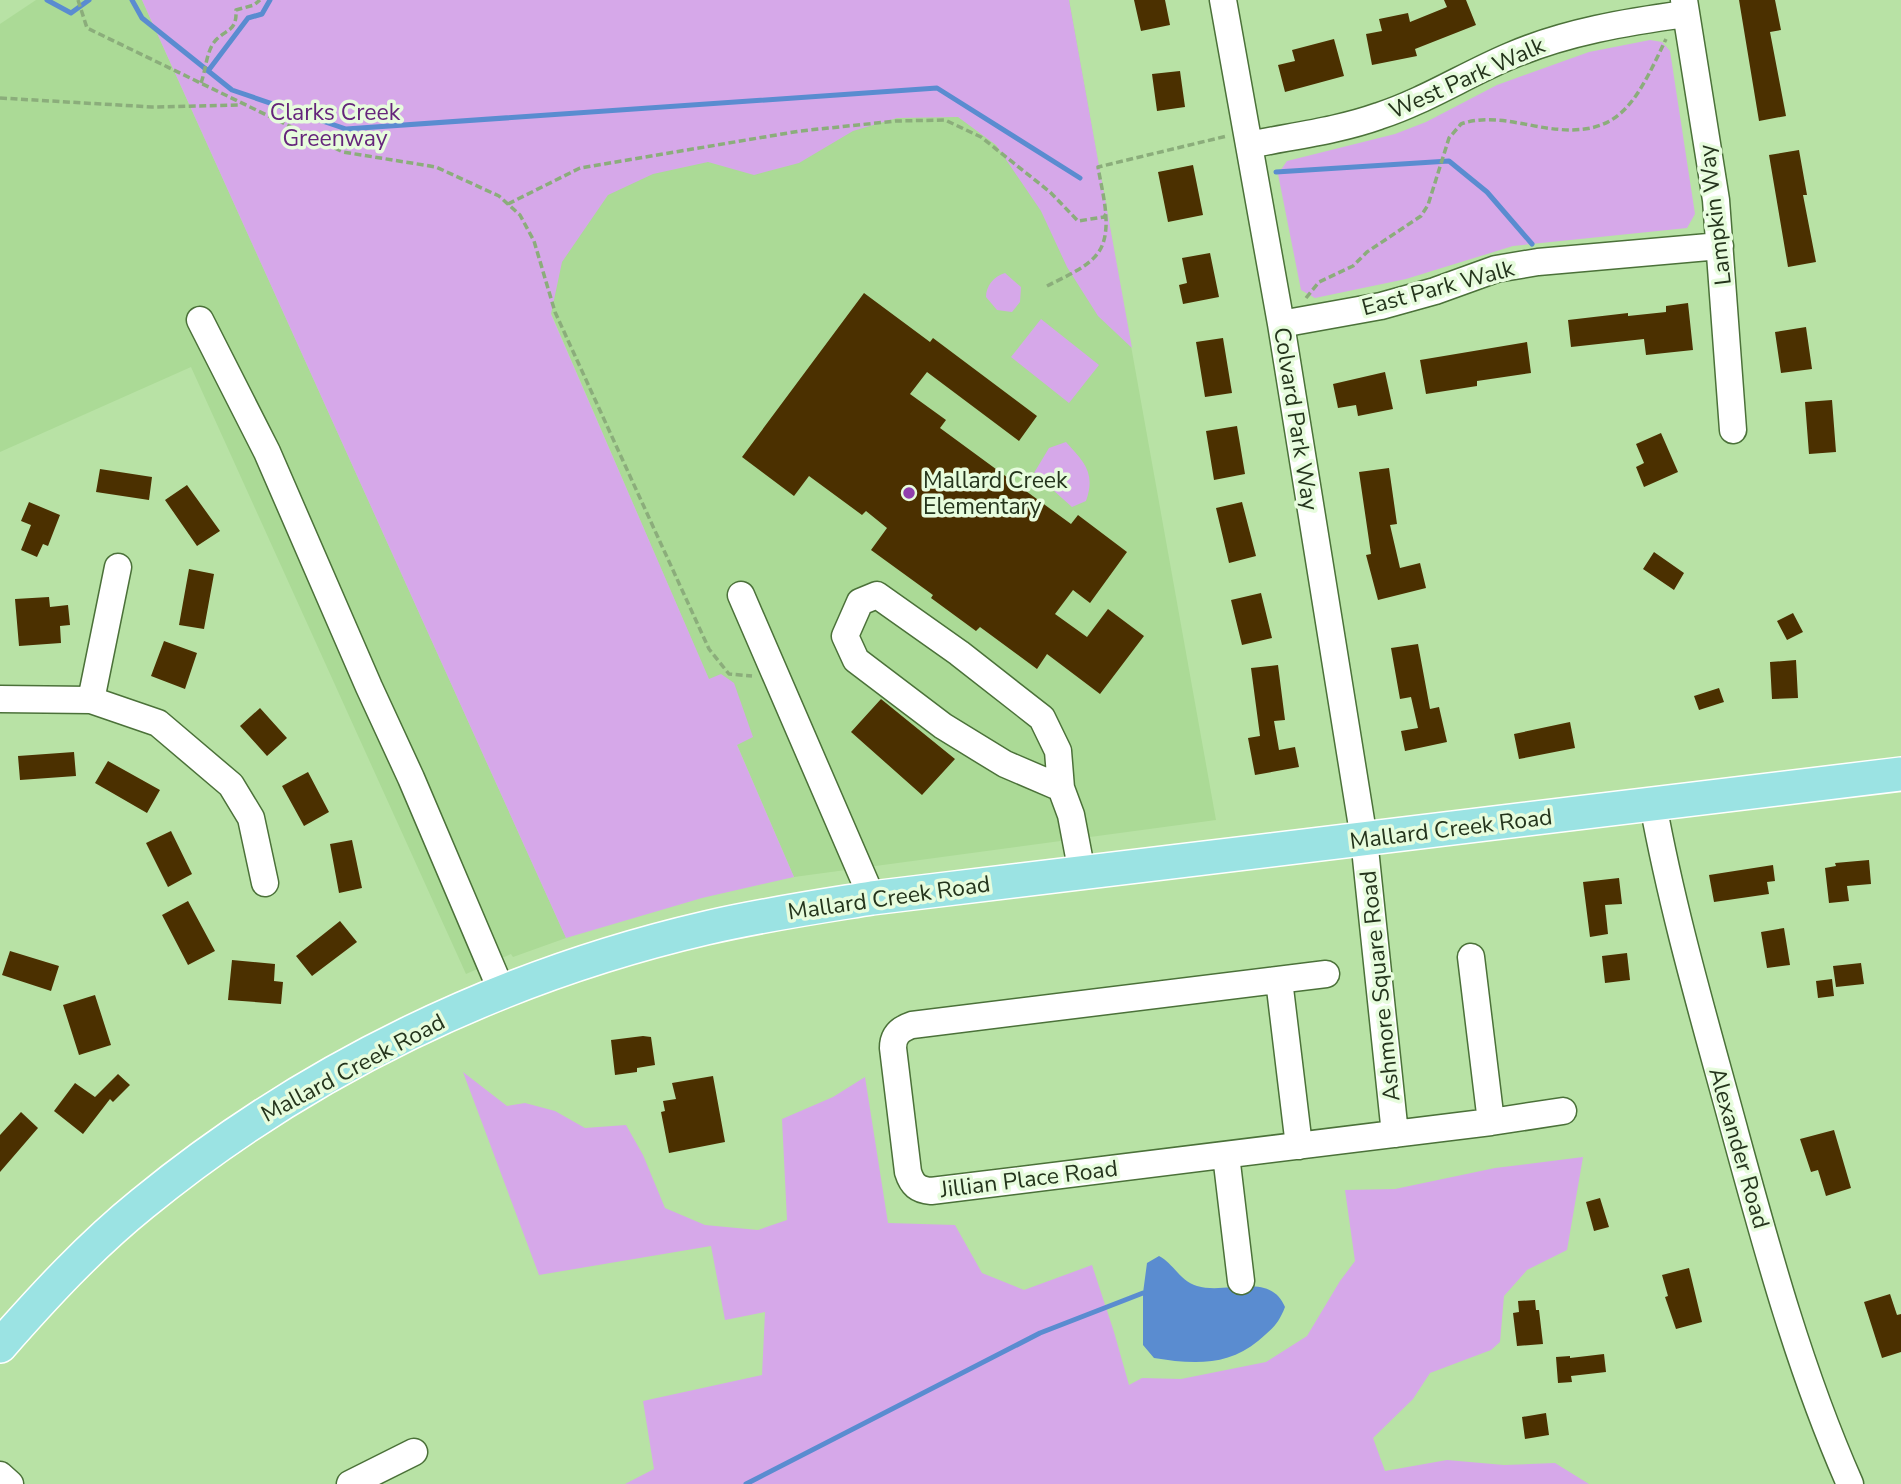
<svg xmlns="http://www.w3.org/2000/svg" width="1901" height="1484" viewBox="0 0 1901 1484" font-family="'Nunito Sans',sans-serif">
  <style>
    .built { fill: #abda96 }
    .green { fill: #d6a8e9 }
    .water { fill: #5a8cd0 }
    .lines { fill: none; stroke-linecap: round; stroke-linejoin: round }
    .stream { stroke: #5a8cd0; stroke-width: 5 }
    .building { fill: #4b3000 }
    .minor-casing { stroke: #4b7139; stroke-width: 29 }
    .major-casing { stroke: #fff; stroke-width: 36 }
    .path { stroke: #8bad7b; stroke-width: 3.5; stroke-dasharray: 7 3.5; stroke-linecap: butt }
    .minor { stroke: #fff; stroke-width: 26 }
    .major { stroke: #9be3e3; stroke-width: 33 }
    .poi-dot { fill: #903ead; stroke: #e7fcdd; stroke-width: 2.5 }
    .labels { text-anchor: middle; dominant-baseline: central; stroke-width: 7; stroke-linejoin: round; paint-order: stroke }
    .street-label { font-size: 23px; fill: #24341c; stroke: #e7fcdd }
    .park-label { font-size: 23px; fill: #65257b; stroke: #e7fcdd }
    .poi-label { font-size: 23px; fill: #24341c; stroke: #e7fcdd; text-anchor: start }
  </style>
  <rect width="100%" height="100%" fill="#b8e2a5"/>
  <path class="built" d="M36 0H142L566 938 513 957 511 954 466 974 191 367 0 452V24Z
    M416 0H1069L1216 820 794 877Z"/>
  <path class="green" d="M142 0H1069L1132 348 1098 316 1067 267 1041 211 996 145 958 117 897 118 853 131 799 163 754 175 708 162 653 174 608 195 562 262 551 314 709 679 721 674 734 683 753 737 737 745 794 877 702 898 566 938Z
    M1650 40 1662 42 1670 51 1695 214 1687 228 1513 246 1406 279 1315 298 1301 290 1278 174 1287 161 1395 134 1426 122 1497 85 1589 52Z
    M1005 273 1021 287 1020 302 1012 312 997 310 986 297C986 286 994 276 1005 273Z
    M1041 319 1099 365 1069 403 1011 357Z
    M1066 442C1084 462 1096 473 1086 501L1072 507 1034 473 1049 448Z
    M463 1072 507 1106 525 1103 555 1111 585 1128 626 1125 643 1155 665 1208 705 1225 758 1230 787 1220 782 1119 833 1097 865 1077 888 1223 955 1225 982 1273 1024 1290 1092 1265 1114 1332 1129 1385 1142 1378 1181 1379 1266 1362 1307 1336 1340 1281 1355 1261 1345 1190 1395 1189 1495 1168 1583 1157 1567 1250 1527 1270 1504 1296 1500 1342 1491 1350 1430 1373 1413 1399 1373 1438 1385 1471 1447 1460 1504 1465 1555 1463 1589 1484H625L654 1469 643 1401 762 1375 765 1312 725 1320 711 1246 539 1275Z"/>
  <path class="water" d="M1159 1256C1174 1264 1180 1281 1197 1286 1226 1295 1270 1271 1285 1307 1278 1325 1272 1329 1258 1341 1227 1367 1191 1364 1154 1358L1143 1345V1293L1147 1263Z"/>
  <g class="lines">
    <path class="stream" d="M47 0 71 13 89 0
      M132 0 142 18 232 90 346 129 937 88 1080 178
      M208 71 248 18 262 14 270 0
      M1276 172 1449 161 1487 192 1532 244
      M746 1484 1040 1333 1143 1293"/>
  </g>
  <path class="building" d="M1134 0H1165L1170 25 1141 31Z
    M1444 0H1466L1476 25 1415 49 1417 56 1372 65 1366 34 1382 31 1379 19 1408 13 1410 22 1447 7Z
    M1739 0H1775L1781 30 1770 32 1786 116 1759 121Z
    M1334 39 1344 76 1285 92 1278 65 1295 61 1292 50Z
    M1180 71 1185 107 1157 111 1152 74Z
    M1799 150 1807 195H1803L1816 262 1788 267 1769 155Z
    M1193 165 1203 215 1168 222 1158 172Z
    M1210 253 1219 297 1183 304 1179 285 1187 283 1182 258Z
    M864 293 930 342 933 338 1037 416 1019 441 927 372 910 394 946 420 940 428 1071 524 1078 515 1127 552 1090 603 1073 590 1055 614 1087 637 1108 609 1144 636 1100 694 1047 654 1037 669 980 627 976 631 931 598 933 595 871 550 887 528 866 511 862 515 809 476 794 496 742 457Z
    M1688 303 1693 350 1646 355 1644 339 1571 347 1568 320 1628 313V316L1666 312V306Z
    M1806 327 1812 369 1781 373 1775 332Z
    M1223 338 1232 393 1205 397 1196 342Z
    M1527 342 1531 373 1477 381V386L1426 394 1420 360Z
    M1385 372 1393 409 1358 416 1356 405 1338 408 1333 384Z
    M1832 400 1836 452 1809 454 1805 402Z
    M1237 426 1245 474 1214 480 1206 431Z
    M1661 433 1678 472 1644 487 1636 467 1644 463 1636 444Z
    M1389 468 1397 524 1390 525 1400 568 1420 563 1426 588 1378 600 1366 555 1371 554 1359 472Z
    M100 469 152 477 149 500 96 492Z
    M187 485 220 531 197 546 165 500Z
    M29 502 60 515 48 546 43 544 37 557 21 550 31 525 21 521Z
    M1242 502 1256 556 1229 563 1216 508Z
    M1654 552 1684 573 1674 590 1643 569Z
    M189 569 214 574 204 629 179 625Z
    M1261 593 1272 638 1242 645 1231 600Z
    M49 597 50 607 68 605 70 625 60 626 61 643 19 646 15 599Z
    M1793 613 1803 632 1787 640 1777 621Z
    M164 641 197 653 185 689 151 676Z
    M1418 644 1430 709 1439 707 1447 742 1405 751 1401 731 1418 728 1411 697 1400 699 1391 648Z
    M1796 660 1798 698 1772 699 1770 662Z
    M1278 665 1285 720 1274 721 1279 750 1295 747 1299 767 1255 775 1248 738 1260 736 1251 668Z
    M1719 688 1724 702 1699 710 1694 696Z
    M881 699 955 759 922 795 851 732Z
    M260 708 287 738 267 756 240 726Z
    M1570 722 1575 748 1519 759 1514 734Z
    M74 752 76 776 20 780 18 756Z
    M108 761 160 790 147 813 95 783Z
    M308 772 329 812 304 826 282 786Z
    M171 831 192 874 168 887 146 843Z
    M352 840 362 888 339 893 330 844Z
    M1869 860 1871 884 1847 886 1849 901 1829 903 1825 868 1836 866 1835 863Z
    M1773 865 1775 881 1767 882 1769 894 1714 902 1709 875Z
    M1619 878 1622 904 1605 905 1608 934 1590 937 1583 882Z
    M188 901 215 951 188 965 162 915Z
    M340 921 357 942 312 976 296 956Z
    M1784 928 1790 965 1767 968 1761 932Z
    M10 951 59 966 51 991 2 975Z
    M1627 953 1630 980 1605 983 1602 956Z
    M232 960 275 964 274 981 283 982 281 1004 228 1000Z
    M1861 963 1864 984 1836 987 1833 966Z
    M1832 979 1834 996 1818 998 1816 981Z
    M95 995 111 1045 79 1055 63 1005Z
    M643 1036 651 1037 655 1065 637 1068V1072L615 1075 611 1040Z
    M118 1074 130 1085 113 1102 110 1099 83 1134 54 1111 75 1083 95 1097Z
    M713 1076 725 1142 669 1153 661 1112 665 1111 663 1101 676 1099 672 1083Z
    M21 1112 38 1128 0 1172V1135Z
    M1834 1130 1851 1188 1826 1196 1818 1170 1811 1172 1800 1139Z
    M1600 1198 1609 1227 1594 1231 1586 1202Z
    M1689 1268 1702 1322 1676 1329 1665 1297 1668 1296 1662 1275Z
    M1890 1294 1897 1315 1901 1314V1352L1882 1358 1864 1302Z
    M1535 1300 1536 1310H1539L1543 1344 1517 1346 1513 1313 1519 1312 1518 1301Z
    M1604 1354 1606 1372 1571 1376 1572 1382 1558 1383 1556 1357 1570 1356V1358Z
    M1546 1413 1549 1435 1525 1439 1522 1417Z"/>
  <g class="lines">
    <g class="minor-casing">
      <path id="minor" d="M1223 0 1281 324 1364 839 1395 1134
        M1684 0 1716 200 1733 430
        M1249 145C1292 136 1337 131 1379 116 1425 101 1465 75 1510 56 1566 32 1626 22 1686 14
        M200 320 267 452 369 687 411 778 502 992
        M1281 324 1381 306 1435 291 1496 269 1538 262 1720 246
        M741 595 872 898
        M0 699 91 700 158 723 231 785 251 818 265 883
        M91 700 118 567
        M1061 788 1005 764 943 726 856 660 845 636 860 602 877 595 959 653 1042 718 1058 751 1061 788 1071 815 1082 873
        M1653 804C1673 913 1704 1018 1733 1125 1766 1246 1799 1369 1850 1484
        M1471 957 1491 1122
        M1326 974 912 1025C900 1029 893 1035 893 1048L908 1172C912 1185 918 1190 931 1191L1491 1122 1563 1111
        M1279 980 1299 1146
        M1226 1155 1241 1281
        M0 1475 10 1484
        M350 1484 414 1452"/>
    </g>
    <g class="major-casing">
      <path id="major" d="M0 1346C44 1296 90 1246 142 1204 305 1070 500 976 706 928 761 915 816 907 872 898L1901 774"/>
    </g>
    <path class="path" d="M78 0 87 28 343 152 436 167 499 196 520 215 534 241 555 312 709 649 729 674 752 676
      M201 83C206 70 206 52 215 41 227 28 237 32 236 10L254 5 260 0
      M0 98 152 107 240 105
      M508 204 580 168 800 131 896 121 945 120 981 137 1050 192 1078 221 1104 217 1106 214
      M1047 286C1064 277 1087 268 1098 253 1114 231 1102 192 1098 167L1227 136
      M1306 298 1319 282 1353 266 1367 252 1421 216 1428 205 1449 138 1461 124C1483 116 1508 121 1530 125 1616 143 1632 111 1666 39"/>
    <use href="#minor" class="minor"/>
    <use href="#major" class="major"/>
  </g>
  <circle class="poi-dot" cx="909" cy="493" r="7"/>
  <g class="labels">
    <g class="street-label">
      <text transform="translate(1467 78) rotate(-24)">West Park Walk</text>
      <text transform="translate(1715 215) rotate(-97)">Lampkin Way</text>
      <text transform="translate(1438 288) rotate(-15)">East Park Walk</text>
      <text transform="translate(1296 419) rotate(81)">Colvard Park Way</text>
      <text transform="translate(1451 829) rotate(-7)">Mallard Creek Road</text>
      <text transform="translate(889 898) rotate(-8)">Mallard Creek Road</text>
      <text transform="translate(1380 986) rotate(-96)">Ashmore Square Road</text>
      <text transform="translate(353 1068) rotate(-28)">Mallard Creek Road</text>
      <text transform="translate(1739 1148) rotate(74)">Alexander Road</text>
      <text transform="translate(1029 1179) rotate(-7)">Jillian Place Road</text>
    </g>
    <g class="park-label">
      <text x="335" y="112">Clarks Creek<tspan x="335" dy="26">Greenway</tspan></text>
    </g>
    <g class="poi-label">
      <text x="923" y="480">Mallard Creek<tspan x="923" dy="26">Elementary</tspan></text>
    </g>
  </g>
</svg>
